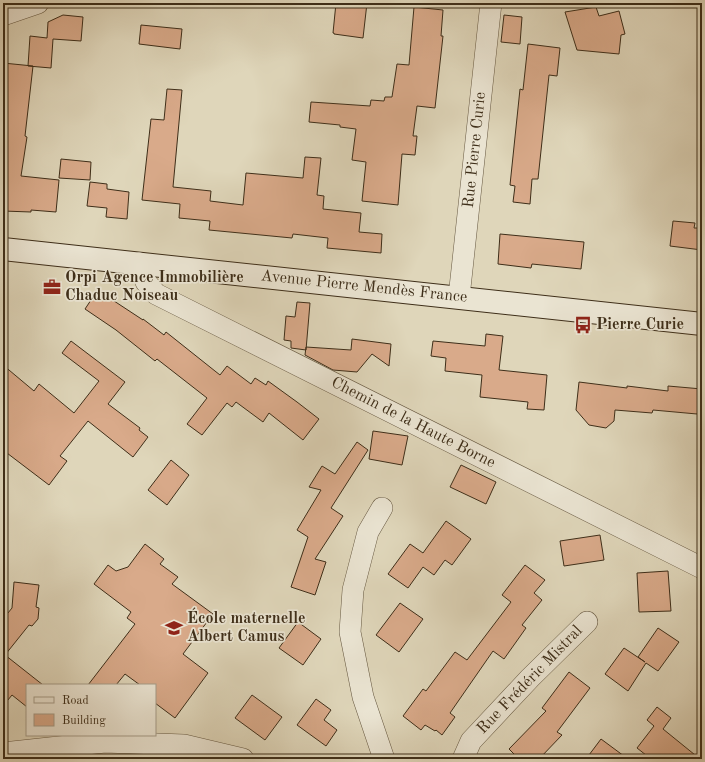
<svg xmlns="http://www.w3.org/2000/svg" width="705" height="762" viewBox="0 0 705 762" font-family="'Old Standard TT',serif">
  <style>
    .building { fill: #d9aa8a; stroke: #3e2e19 }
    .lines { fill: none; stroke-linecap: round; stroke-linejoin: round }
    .street-casing { stroke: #665841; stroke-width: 22 }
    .secondary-casing { stroke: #3e2e19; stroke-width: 24 }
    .street { stroke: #eae4d2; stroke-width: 21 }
    .secondary { stroke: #eae4d2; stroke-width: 22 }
    .labels { text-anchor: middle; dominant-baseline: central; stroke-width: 3.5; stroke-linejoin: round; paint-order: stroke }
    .street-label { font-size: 16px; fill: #3e2e19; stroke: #eae4d2 }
    .poi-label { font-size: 16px; font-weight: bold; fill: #3e2e19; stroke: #eae4d2; text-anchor: start }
  </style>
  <rect width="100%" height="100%" fill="#dfd6ba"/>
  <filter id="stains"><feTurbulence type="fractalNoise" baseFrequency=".005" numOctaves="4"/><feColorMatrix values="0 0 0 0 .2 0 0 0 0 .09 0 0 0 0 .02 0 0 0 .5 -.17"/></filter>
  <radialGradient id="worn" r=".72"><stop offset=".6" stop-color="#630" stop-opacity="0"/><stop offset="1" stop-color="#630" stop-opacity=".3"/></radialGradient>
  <path class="building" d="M336 3H367L363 38 334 34V33H333Z
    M414 7 443 10 441 36H443L435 108 417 106 413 136H417L415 155 402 154 398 205 362 201 366 162 352 160 356 129 340 127V125L309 122 311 102 370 106 371 100 384 101 385 97H392L397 64 409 65Z
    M596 7 599 16 619 11 625 34 621 35 619 54 577 50 565 12Z
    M63 15 83 17 81 41 53 39 51 68 28 66 30 36 47 38 48 22Z
    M504 15 522 17 520 44 501 42Z
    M141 25 182 29 180 49 139 44Z
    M528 44 560 48 557 76 549 75 538 179H532L530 204 513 202 515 186 510 185 520 89 523 90Z
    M3 63 33 66 25 136 27 137 21 176 59 180 56 212 31 210V212L3 211Z
    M167 89 182 90 173 187 211 191 210 201 243 205 246 173 303 178 305 157 321 158 317 195 324 196 323 209 361 213 359 232 382 234 381 253 327 248 328 238 293 234 292 238 209 230 210 221 179 218 180 204 142 200 151 119 164 120Z
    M61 159 91 162 90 180 59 178Z
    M90 182 107 184V189L129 192 127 219 106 217 107 208 87 206Z
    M673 221 695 223 694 228H702V250L670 246Z
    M500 234 584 242 581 269 532 264 531 268 498 264Z
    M95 294 105 301 108 297 143 320V319L164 335 166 332 220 375 227 366 251 384 255 378 266 385 268 381 297 402 319 419 303 440 269 413 263 422 236 402 232 407 227 403 202 435 187 424 207 398 157 359 155 361 116 330 85 309Z
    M297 302 310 303 306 350 291 348V341L284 340 286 316 295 317Z
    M486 334 503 336 499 370 547 375 544 410 527 409 528 402 480 397 482 375 445 371 446 358 431 356 433 341 485 346Z
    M352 339 391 344 389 366 372 354 357 372 333 370 305 355 306 347 351 350Z
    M71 341 125 382 108 404 140 428 139 430 148 437 133 457 88 421 60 456 67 461 49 485 3 450V365L34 391 39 384 74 413 99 381 62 353Z
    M579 382 627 388V386L668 391V386L702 389V411H698L697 414 653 410 652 413 615 410 614 421 606 428 589 425 576 410Z
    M373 431 408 436 402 465 369 459Z
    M357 442 368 450 331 508 343 516 315 559 326 562 315 595 291 587 308 537 297 530 321 490 309 487 322 466 335 474Z
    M171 460 189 475 167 505 148 490Z
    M461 465 496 482 486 504 450 487Z
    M446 521 471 539 452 565 445 560 434 575 423 567 408 588 388 574 410 544 423 553Z
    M600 535 604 560 564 566 560 541Z
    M145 544 164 559 160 564 178 577 172 584 213 614 183 654 208 673 175 718 155 703V685H140L125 674 116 685H88L135 624 127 618 131 612 94 584 108 565 116 571 128 567Z
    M525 565 545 580 534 593 542 600 522 625 526 628 504 659 493 651 450 713 455 717 442 735 436 730 435 731 425 725 421 730 403 716 423 689 426 691 455 652 467 660 511 602 502 595Z
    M668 571 671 611 639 612 637 573Z
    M14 582 39 585 36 607 39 608 38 619 32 626 29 625 5 655 43 685H27V707L12 695 3 706V619L12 608Z
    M400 603 423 619 399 652 376 635Z
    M298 622 321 639 303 665 279 648Z
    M658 628 679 642 658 671 646 663 628 691 605 674 624 648 645 662 638 657Z
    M569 672 590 688 557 732 562 735 539 759H519L509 749 546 711 542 708Z
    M252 695 282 717 265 740 235 718Z
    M316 699 331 710 324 720 337 730 326 746 297 725Z
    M657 707 671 718 663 729 700 759H651L637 748 654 726 647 720Z
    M601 739 628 759H586Z"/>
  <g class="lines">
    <g class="street-casing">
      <path id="street" d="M3 15 38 3
        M139 263 146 282 156 294 702 568
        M459 297 491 3
        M382 508 368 532 353 590 350 632 363 697 384 759
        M3 753 105 742 184 745 243 759
        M463 759 471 741 530 678 587 622"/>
    </g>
    <g class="secondary-casing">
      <path id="secondary" d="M3 249 702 324"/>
    </g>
    <use href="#street" class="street"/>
    <use href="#secondary" class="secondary"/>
  </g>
  <defs>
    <g id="office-bare" transform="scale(1.38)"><path d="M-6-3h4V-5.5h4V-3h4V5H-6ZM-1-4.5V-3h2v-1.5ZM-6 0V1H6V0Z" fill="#8f2418" stroke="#eae4d2" stroke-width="2.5" paint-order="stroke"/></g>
    <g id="bus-bare" transform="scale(1.38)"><path d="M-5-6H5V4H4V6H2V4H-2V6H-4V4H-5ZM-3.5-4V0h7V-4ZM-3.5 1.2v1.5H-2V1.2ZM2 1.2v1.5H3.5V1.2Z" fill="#8f2418" stroke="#eae4d2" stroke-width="2.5" paint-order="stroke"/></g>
    <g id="school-bare" transform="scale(1.38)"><path d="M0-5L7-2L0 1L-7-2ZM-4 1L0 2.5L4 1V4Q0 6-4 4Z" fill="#8f2418" stroke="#eae4d2" stroke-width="2.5" paint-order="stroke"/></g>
  </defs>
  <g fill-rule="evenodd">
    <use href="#office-bare" x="52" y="287"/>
    <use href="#bus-bare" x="583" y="325"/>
    <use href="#school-bare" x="174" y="628"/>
  </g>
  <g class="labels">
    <g class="street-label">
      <text transform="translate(475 150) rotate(-84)">Rue Pierre Curie</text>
      <text transform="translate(364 287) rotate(6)">Avenue Pierre Mendès France</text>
      <text transform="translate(413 423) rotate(27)">Chemin de la Haute Borne</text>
      <text transform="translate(530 680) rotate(-46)">Rue Frédéric Mistral</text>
    </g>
    <g class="poi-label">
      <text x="65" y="278">Orpi Agence Immobilière<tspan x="65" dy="18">Chaduc Noiseau</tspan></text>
      <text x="596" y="325">Pierre Curie</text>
      <text x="187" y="619">École maternelle<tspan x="187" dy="18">Albert Camus</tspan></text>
    </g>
  </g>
  <rect width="705" height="762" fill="none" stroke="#dfd6ba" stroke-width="16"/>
  <rect x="4" y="4" width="697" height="754" fill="none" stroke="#3e2e19" stroke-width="2"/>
  <rect x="8" y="8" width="689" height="746" fill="none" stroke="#3e2e19"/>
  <rect x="26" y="684" width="130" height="52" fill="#eae4d2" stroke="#a59b88"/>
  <rect x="34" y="697" width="20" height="6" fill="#eae4d2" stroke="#a59b88"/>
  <text x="62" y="704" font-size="12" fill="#3e2e19">Road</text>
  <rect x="34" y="714" width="20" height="12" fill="#d9aa8a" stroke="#a59b88"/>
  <text x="62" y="724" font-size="12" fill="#3e2e19">Building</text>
  <rect width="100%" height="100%" filter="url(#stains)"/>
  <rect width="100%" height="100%" fill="url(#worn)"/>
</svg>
